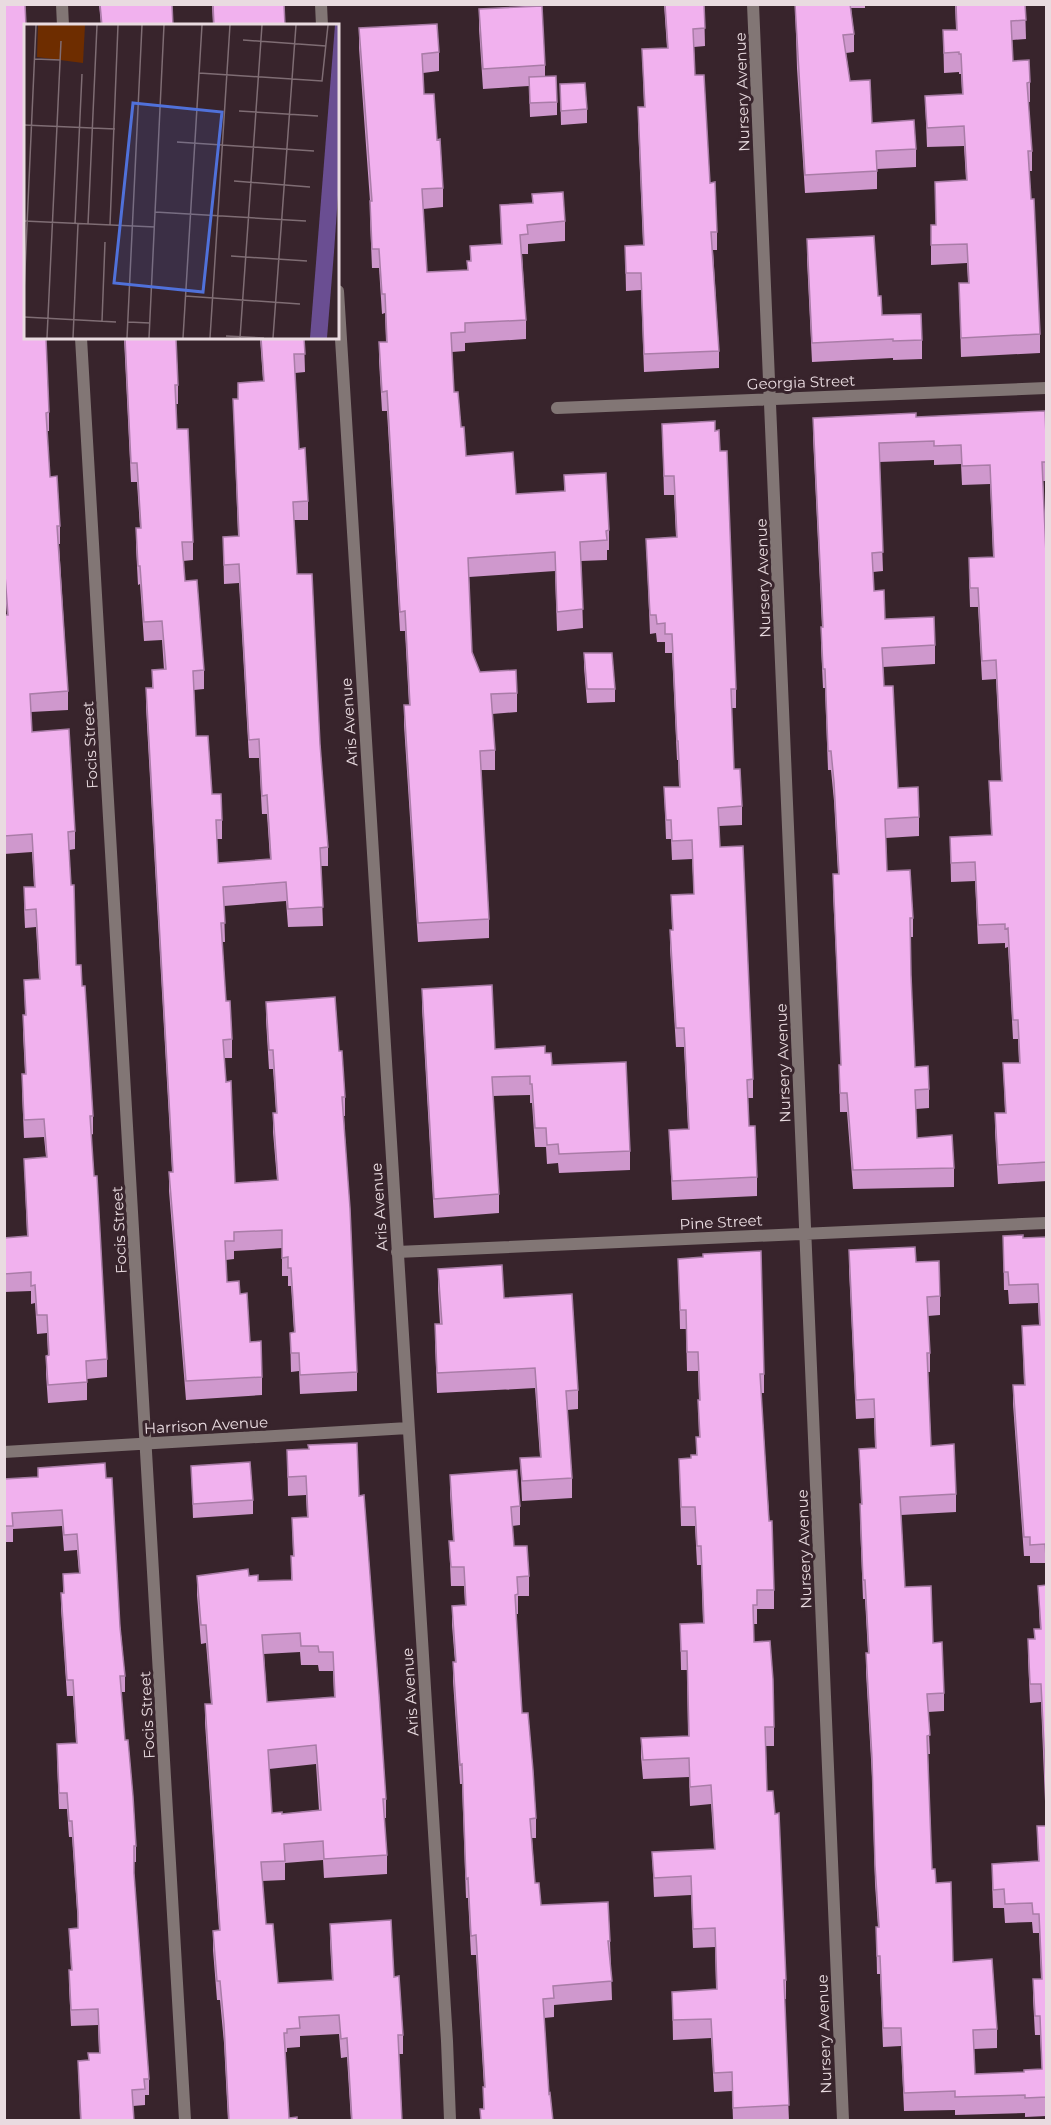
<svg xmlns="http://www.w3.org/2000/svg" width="1051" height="2125" viewBox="0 0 1051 2125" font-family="Montserrat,sans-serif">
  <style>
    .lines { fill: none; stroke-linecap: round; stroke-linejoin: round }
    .minor { stroke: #827675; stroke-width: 12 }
    .wall { fill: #cf98cd; fill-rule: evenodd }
    .building { fill: #f1b1ee; stroke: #a97ca7; stroke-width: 1.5; fill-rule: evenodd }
    .labels { text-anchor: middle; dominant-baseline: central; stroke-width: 6; stroke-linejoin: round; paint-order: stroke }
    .street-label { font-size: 15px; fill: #e9dbe0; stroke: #38242c }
    .inset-road { fill: none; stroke: #7f6d74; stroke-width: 1.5 }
    .view { fill: #5071da; fill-opacity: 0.15; stroke: #5071da; stroke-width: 3 }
    .inset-edge { fill: none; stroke: #e9dbe0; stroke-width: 3 }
  </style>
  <rect width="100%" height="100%" fill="#38242c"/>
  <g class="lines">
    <path class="minor" d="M62 4 63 26
      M321 4 322 26
      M753 4 843 2120
      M338 291 447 2041 450 2120
      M81 338 185 2120
      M557 408 1046 388
      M397 1252 1046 1223
      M4 1452 408 1428"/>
  </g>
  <path class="wall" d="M4 4 49 412V431H47L50 477 60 526V544H59L68 691V710L31 712 32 732 75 831V849L69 850 76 965 93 1116V1134L91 1135 107 1359V1377L87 1379V1400L48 1403 46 1374V1356H48L47 1333 37 1334 35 1303 31 1304V1291L4 1292V1238L27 1236 24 1159 46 1157 44 1137 24 1138 22 1092V1074H25L23 1033V1015H25L24 980 39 979 36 927 25 928 24 906V887H34L32 852 4 854V615H7L4 580Z
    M99 4H172L173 26H101Z
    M212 4H284L285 26H213Z
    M664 4H704L705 46 694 47 695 75 717 232V250H713L719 351V368L644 372 641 290 626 291 625 246 643 245 638 125V107H644L642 49 667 48Z
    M795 4H865V8H851L854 34V52L846 53 850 81 872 123 916 149V167L877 169V189L805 193 797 68Z
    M955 4H1025L1026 39 1012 40 1013 61 1030 82V102H1028L1032 151V171H1029L1040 334V353L961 357 959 283H968L967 263 931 265V225H936L935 182 966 180 964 146 927 147 925 96 962 94 961 74H959V72L944 73 943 30H956Z
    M479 9 545 65V76L557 102V115L530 117 529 86 483 89 479 29Z
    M359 28 439 52V71L423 73 424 94 437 140 443 188V207L423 209 427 272 467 270V261H470V246L501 244 500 205 532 203V194L565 221V241L528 244V254H522L526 320V339L465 343V351L452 352 454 392 466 456 516 494 564 491V475L609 530V550H607V560L581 561 583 628 557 631 555 571 469 577 472 652 480 672 517 693V712L492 714 495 750V770H481L489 919V938L418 942 404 725V705H409L405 631H400L387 411H382L379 361V342H386L385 313 382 314 379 268H372L370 220V201L359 48Z
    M560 84 587 109V123L561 125Z
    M807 239 878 296 882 315 922 340V359L893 360V358L812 362 807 259Z
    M124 338H176L178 385V404H176L177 429 193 542V560L183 561 185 581 204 670V689L194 690 196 736 212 794 222 820V839H217L218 863 270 859 267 814H262L259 758H249L239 583 224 584 223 537 238 536 233 399H238V383L263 381 260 338H304L305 372 295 373 299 449 308 501V520H294L297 574 320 744 328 847V866H321L323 926 288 927 286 901 224 906 225 942H222L226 1001 232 1039V1058H224L235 1183 277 1180 273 1132V1113H276L273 1069H269L266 1020V1002L339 1051 345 1097V1116H344L357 1372V1391L300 1394 299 1371 291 1372 290 1333 294 1332 291 1286H288V1276H282V1248L234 1251V1259L226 1260 227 1282 240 1294 250 1342 262 1377V1395L186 1400 169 1191V1172H172L146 707V688H152V670H164L162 640 144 641 140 584 138 585 136 547V528H140L137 482H131Z
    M916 417 1047 445V481H1043L1046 554H1047V1181L998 1184 995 1132V1113H1005L1003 1063H1019L1018 1039H1013L1008 947 1005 948V943L978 944 975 881 951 882 950 837 991 835 989 781H1001L996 679 982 680 978 607H970L969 577V558L993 557 990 484 962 485 961 464 934 465V460L879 462 883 571 873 572 874 591 885 619 935 645V664L883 667 884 686 898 788 919 817V836L886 838 887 871 913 918V937H910L911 975 915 1067 929 1089V1108L916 1109 917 1138 954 1168V1187L853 1189 847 1112H840L839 1065H841L833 893V874H838L834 801 831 770H828L825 688H823L821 646V627H822L813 437V418Z
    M662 424 736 689V708H731L734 769 742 806V825L719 826 720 847 753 1079V1098H748L749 1126 757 1177V1196L672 1200 669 1130 688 1129 684 1047H676L670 949V930H672L671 895 694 894 692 859 672 860 671 839H666L664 787H679L678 760H677L672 653H665V642H657L656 633 650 634 646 539 676 537 674 495H664Z
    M584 653 615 689V702L587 703 584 667Z
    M422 989 495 1049 545 1053 552 1065 630 1151V1170L559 1173 558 1163 547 1164 546 1147H535L532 1103H530V1095L493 1096 499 1194V1213L434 1218 422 1008Z
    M1003 1236 1023 1238 1047 1237V2116L1025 2117V2113L955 2115V2110L904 2111 901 2046 883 2047 880 1974H877L876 1927H878L875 1884 872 1777 866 1672V1653H868L865 1599H863L860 1523V1504H861L859 1449 875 1448 874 1418 856 1419 849 1269V1250L916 1262 940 1296V1315L928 1316 930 1353V1372H928L931 1446 956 1494V1512L901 1515 905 1587 933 1643 944 1693V1711L928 1712 930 1754H928L932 1869 953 1962 997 2029V2048L974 2049 975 2074 1024 2072 1042 2069 1040 2035H1035L1033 1998V1979H1041L1039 1933H1033L1032 1922 1005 1923 1004 1908H993L992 1882V1864L1038 1861 1037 1826H1046L1041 1702 1030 1703 1028 1658V1639H1034V1629H1040L1038 1586 1046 1585 1045 1563H1030V1556H1024L1013 1404V1385H1024L1022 1326 1039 1325 1038 1303 1009 1304 1008 1290H1004Z
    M678 1259 764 1374V1393H761L774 1590V1609H757V1624H754V1642L774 1727V1746H766L767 1791 786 1980V1999H784L789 2121H733L732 2091 714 2092 711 2038 673 2040 672 1992 716 1989 715 1947 693 1948 691 1895 654 1897 652 1852 714 1849 711 1804 690 1806 689 1777 643 1779 641 1757V1738L688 1736 687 1670H681L680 1624 703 1623 701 1565H697L695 1526H681L679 1459 691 1458 696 1455V1437H699L698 1400H699L698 1371H687L686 1329H680Z
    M438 1269 504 1298 578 1390V1409L567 1410 572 1478V1498L522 1501 520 1458 540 1457 535 1388 437 1393 435 1344V1324H440L438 1289Z
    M308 1445 359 1496 386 1799V1818H384L387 1855V1874L324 1878 323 1860 285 1863V1880L262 1881 266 1924 278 1983 332 1981 330 1942V1924L394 1977 403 2035V2054H399L402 2121H351L347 2057 341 2058 339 2034 300 2036V2047L287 2048V2052H285L289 2118 297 2121H228L224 2043 220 2000H217L213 1950V1931L219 1930 205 1723V1704H211L206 1643 201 1644 197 1595V1576H249L258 1581 291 1580V1556H293L292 1518 307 1517 306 1495 288 1496 287 1450 308 1449ZM300 1652 301 1665H318L319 1671H333L334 1697 267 1702 264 1654ZM316 1764 319 1810 282 1814 272 1813 269 1769Z
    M191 1466 253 1500V1514L193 1518Z
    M38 1468 106 1478 125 1676V1692H121L125 1740 136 1846V1862H134V1873L149 2079V2095H145V2105L133 2106 134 2121H80L78 2061 88 2060 99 2053 98 2025 71 2026 69 1986V1970H71L69 1929 78 1928V1926L72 1837H69L67 1809H59L57 1760V1744L76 1743 73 1696H67L61 1609V1593H63V1574L79 1573 77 1550 64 1551 62 1526 13 1529V1542H4V1479L38 1477Z
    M450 1475 520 1506V1525L512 1526 514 1546 529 1576V1596H518V1614H516L522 1713 536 1818V1838H532L535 1883 541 1905 610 1941 612 2000 554 2005V2017L544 2018 549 2094 553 2121H480V2109H483V2087H484L476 1955H471L468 1898H466L462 1784H460L453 1681V1662H455L452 1625V1606L465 1605 464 1586H451L449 1541H453L450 1494Z"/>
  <path class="building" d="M4 4H25L26 26V338H46L49 412 46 413 50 477 57 476 60 526H57L68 691 30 694 32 732 69 729 75 831 68 832 71 885H74L76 965H81L82 986H85L93 1116H90L94 1176H97L107 1359 86 1361 87 1382 48 1385 46 1356 49 1355 47 1315H37L35 1285 31 1286V1272L4 1274V1238L28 1236 24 1159 47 1157 44 1119 24 1120 22 1074H26L23 1015H26L24 980 40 979 36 909 25 910 24 887H35L32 834 4 836V615H8L4 562Z
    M100 4H172L173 26H102Z
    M213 4H284L285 26H214Z
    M665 4H704L705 28 693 29 695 75H704L710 183 715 182 717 232H711L719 351 644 354 641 273H626L625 246 644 245 638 107H645L642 49 668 48Z
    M795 4H850L854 34 843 35 850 81 870 80 872 123 914 120 916 149 876 151 877 171 805 175Z
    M956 4H1025L1026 20 1011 21 1013 61 1029 60 1030 82 1027 83 1032 151H1028L1031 199H1034L1040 334 961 338 959 283H969L967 244 931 245V225H936L935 182 967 180 964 126 927 128 925 96 963 94 961 54H959V52L944 53 943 30H957Z
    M542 6 545 65 483 69 479 9Z
    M437 24 439 52 422 54 424 94H434L437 140 440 139 443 188 422 189 427 272 468 270 467 261H471L470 246 502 244 500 205 533 203 532 194 563 192 565 221 527 225 528 234 520 235 526 320 465 323V332L451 333 454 392H458L461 427H464L466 456 513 452 516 494 565 491 564 475 606 473 609 530 606 531 607 540 580 542 583 609 557 612 555 552 468 558 472 652 480 672 516 670 517 693 491 694 495 750 480 751 489 919 418 923 404 705H410L405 611 400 612 387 391 382 392 379 342H387L385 294H382L379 249H372L370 201H372L359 28Z
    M556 76 557 102 530 103 529 77Z
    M585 83 587 109 561 111 560 84Z
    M874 236 878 296H881L882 315 921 314 922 340 893 341V339L812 343 807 239Z
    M125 338H176L178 385H175L177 429H188L193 542H182L185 581 197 580 204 670 193 671 196 736H208L212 794H221L222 820H216L218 863 271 859 267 795 262 796 259 739 249 740 239 564 224 565 223 537 239 536 233 399H238V383L264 381 261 338H304L305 354H294L299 449 305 448 308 501 293 502 297 574H312L320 744 328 847 320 848 323 907 288 909 286 882 223 887 225 923H221L226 1001H230L232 1039 223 1040 226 1082 231 1081 235 1183 278 1180 273 1113H277L273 1050H269L266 1002 335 997 339 1051H342L345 1097H342L350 1208 357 1372 300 1375 299 1353H291L290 1333 295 1332 291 1268H288V1257L282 1258V1230L234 1232V1241H225L227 1282 239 1281 240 1294 247 1293 250 1342 261 1341 262 1377 186 1381 169 1172H173L146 688H153L152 670 166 669 162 621 144 622 140 566H138L136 528H141L137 463H131Z
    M1045 411 1047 462H1042L1046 554H1047V1162L998 1165 995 1113H1006L1003 1063H1020L1018 1020H1013L1008 928 1005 929V924L978 925 975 862 951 863 950 837 992 835 989 781H1002L996 660 982 661 978 588H970L969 558 994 557 990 465 962 466 961 445 934 446V441L879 443 883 552 872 553 874 591 884 590 885 619 934 617 935 645 882 648 884 686H893L898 788 918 787 919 817 885 819 887 871 910 870 913 918H910L911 975 915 1067 928 1066 929 1089 915 1090 917 1138 952 1135 954 1168 853 1170 847 1093H840L839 1065H841L833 874H839L834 782 831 751H828L825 669H823L821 627H823L813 418 916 413V417Z
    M715 421V431L719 430 720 451H727L736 689H731L734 769H740L742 806 718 808 720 847 743 846 753 1079 747 1080 749 1126H755L757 1177 672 1181 669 1130 689 1129 684 1028H676L670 930H673L671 895 694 894 692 840 672 841 671 820H666L664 787H680L678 741H677L672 634H665V623L657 624 656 615H650L646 539 677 537 674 476H664L662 424Z
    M584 653H612L615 689H587Z
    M492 985 495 1049 545 1046V1053H551L552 1065 626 1062 630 1151 559 1154 558 1144 547 1145 546 1128H535L532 1084H530V1076L492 1077 499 1194 434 1199 422 989Z
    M1023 1235V1238L1047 1237V1569L1045 1544 1030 1545V1537H1024L1013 1385H1025L1022 1326 1040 1325 1038 1284 1009 1285 1008 1272H1004L1003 1236Z
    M915 1247 916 1262 939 1261 940 1296 927 1297 930 1353H927L931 1446 954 1444 956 1494 900 1497 905 1587 931 1586 933 1643 942 1642 944 1693 927 1694 930 1735 927 1736 932 1869H935L936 1883 951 1882 953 1962 992 1959 997 2029 973 2030 975 2074 1024 2072V2070L1042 2069 1040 2016H1035L1033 1979H1042L1039 1914H1033L1032 1903 1005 1904 1004 1889 993 1890 992 1864 1039 1861 1037 1826H1047V2097L1025 2098V2095L955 2097V2091L904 2093 901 2028H883L880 1956H877L876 1927H879L875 1865 872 1758 866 1653H869L865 1580H863L860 1504H862L859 1449 876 1448 874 1399 856 1400 849 1250Z
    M761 1251 764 1374H760L769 1521H772L774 1590H757V1605H753L754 1642 770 1641 773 1679 774 1727H765L767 1791H773L775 1814 779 1813 786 1980H784L789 2105 733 2108 732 2072 714 2073 711 2019 673 2020 672 1992 717 1989 715 1928 693 1929 691 1876 654 1878 652 1852 715 1849 711 1785 690 1787 689 1758 643 1760 641 1738 689 1736 687 1651H681L680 1624 704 1623 701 1546H697L695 1507H681L679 1459 691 1458V1455H697L696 1437H700L698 1400H700L698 1352H687L686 1310H680L678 1259 703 1257V1254Z
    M502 1265 504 1298 572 1294 578 1390 566 1391 572 1478 522 1481 520 1458 541 1457 535 1368 437 1373 435 1324H442L438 1269Z
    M357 1443 359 1496 364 1495 379 1694 386 1799H383L387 1855 324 1859 323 1841 284 1844 285 1861 261 1862 266 1924H273L278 1983 333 1980 330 1924 391 1920 394 1977 399 1976 403 2035H398L402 2121H352L347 2038 341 2039 339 2015 299 2017 300 2028 287 2029V2033H284L289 2118 297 2117V2121H229L224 2024 220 1981H217L213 1931 220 1930 205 1704H212L206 1625H201L197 1576 248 1569 249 1576 258 1575V1581L292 1580 291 1556H294L292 1518 308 1517 306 1476 288 1477 287 1450 309 1449 308 1445ZM300 1633 301 1646H318L319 1652H333L335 1697 267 1702 262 1635ZM316 1745 321 1810 282 1814V1812L272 1813 268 1750Z
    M250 1462 253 1500 193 1504 191 1466Z
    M105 1463 106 1478H112L120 1627 125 1676H120L125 1740H128L133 1796 136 1846H134V1873L149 2079H144L145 2089 132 2090 134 2121H81L78 2061 89 2060 88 2053H100L98 2009 71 2010 69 1970H72L69 1929 78 1928V1913L72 1821H69L67 1793H59L57 1744 77 1743 73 1680H67L61 1593H64L63 1574 80 1573 77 1534 64 1535 62 1510 12 1513 13 1526H4V1479L38 1477V1468Z
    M517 1470 520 1506 511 1507 514 1546H527L529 1576 517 1577 518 1594 515 1595 522 1713H528L533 1770 536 1818 530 1819 535 1883H539L541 1905 608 1902 610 1941H608L612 1981 553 1986 554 1998 543 1999 549 2094 550 2093 553 2121H481L480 2109H484L483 2087H485L476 1935 471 1936 468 1878 466 1879 462 1764 460 1765 453 1662H456L452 1606 466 1605 464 1567H451L449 1541H454L450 1475Z
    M1047 1585V1807L1041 1684H1030L1028 1639H1035L1034 1629H1041L1038 1586Z"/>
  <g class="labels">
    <g class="street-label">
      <text transform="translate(742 92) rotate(-92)">Nursery Avenue</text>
      <text transform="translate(801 382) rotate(-2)">Georgia Street</text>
      <text transform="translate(763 578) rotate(-92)">Nursery Avenue</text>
      <text transform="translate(349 722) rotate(-94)">Aris Avenue</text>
      <text transform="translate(90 745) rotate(-93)">Focis Street</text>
      <text transform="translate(783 1063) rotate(-92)">Nursery Avenue</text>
      <text transform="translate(379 1207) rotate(-94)">Aris Avenue</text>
      <text transform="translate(721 1222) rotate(-3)">Pine Street</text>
      <text transform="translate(119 1230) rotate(-93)">Focis Street</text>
      <text transform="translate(206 1425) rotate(-3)">Harrison Avenue</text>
      <text transform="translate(804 1549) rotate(-92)">Nursery Avenue</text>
      <text transform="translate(410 1692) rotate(-94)">Aris Avenue</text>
      <text transform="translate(147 1715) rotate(-93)">Focis Street</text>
      <text transform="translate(824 2034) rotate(-92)">Nursery Avenue</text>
    </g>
  </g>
  <g transform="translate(24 24)">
    <rect width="315" height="315" fill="#38242c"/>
    <path d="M14 1H61L59 39 13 33Z" fill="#6e2d00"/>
    <path d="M311 1H315V157L310 228 303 314H286Z" fill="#6a4e92"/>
    <path class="inset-road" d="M219 16 302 22M11 35 36 36M175 49 298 57 304 1M215 87 294 92M0 101 91 105M153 118 290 127M210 157 286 163M131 188 282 197M0 197 131 203M51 200 58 50M64 200 73 1M86 201 94 1M207 232 283 237M0 268 12 1M161 272 276 280M0 293 92 298M78 297 81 218M104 298 126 299M202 312 240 314M23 314 37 17M49 314 54 200M103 314 118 1M125 314 140 1M159 314 178 1M186 314 206 1M216 314 238 1M249 314 272 1"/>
    <path class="view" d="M109 79 198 88 179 268 90 259Z"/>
    <rect width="315" height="315" class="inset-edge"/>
  </g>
  <rect width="1051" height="2125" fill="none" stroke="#e9dbe0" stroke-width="12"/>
</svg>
